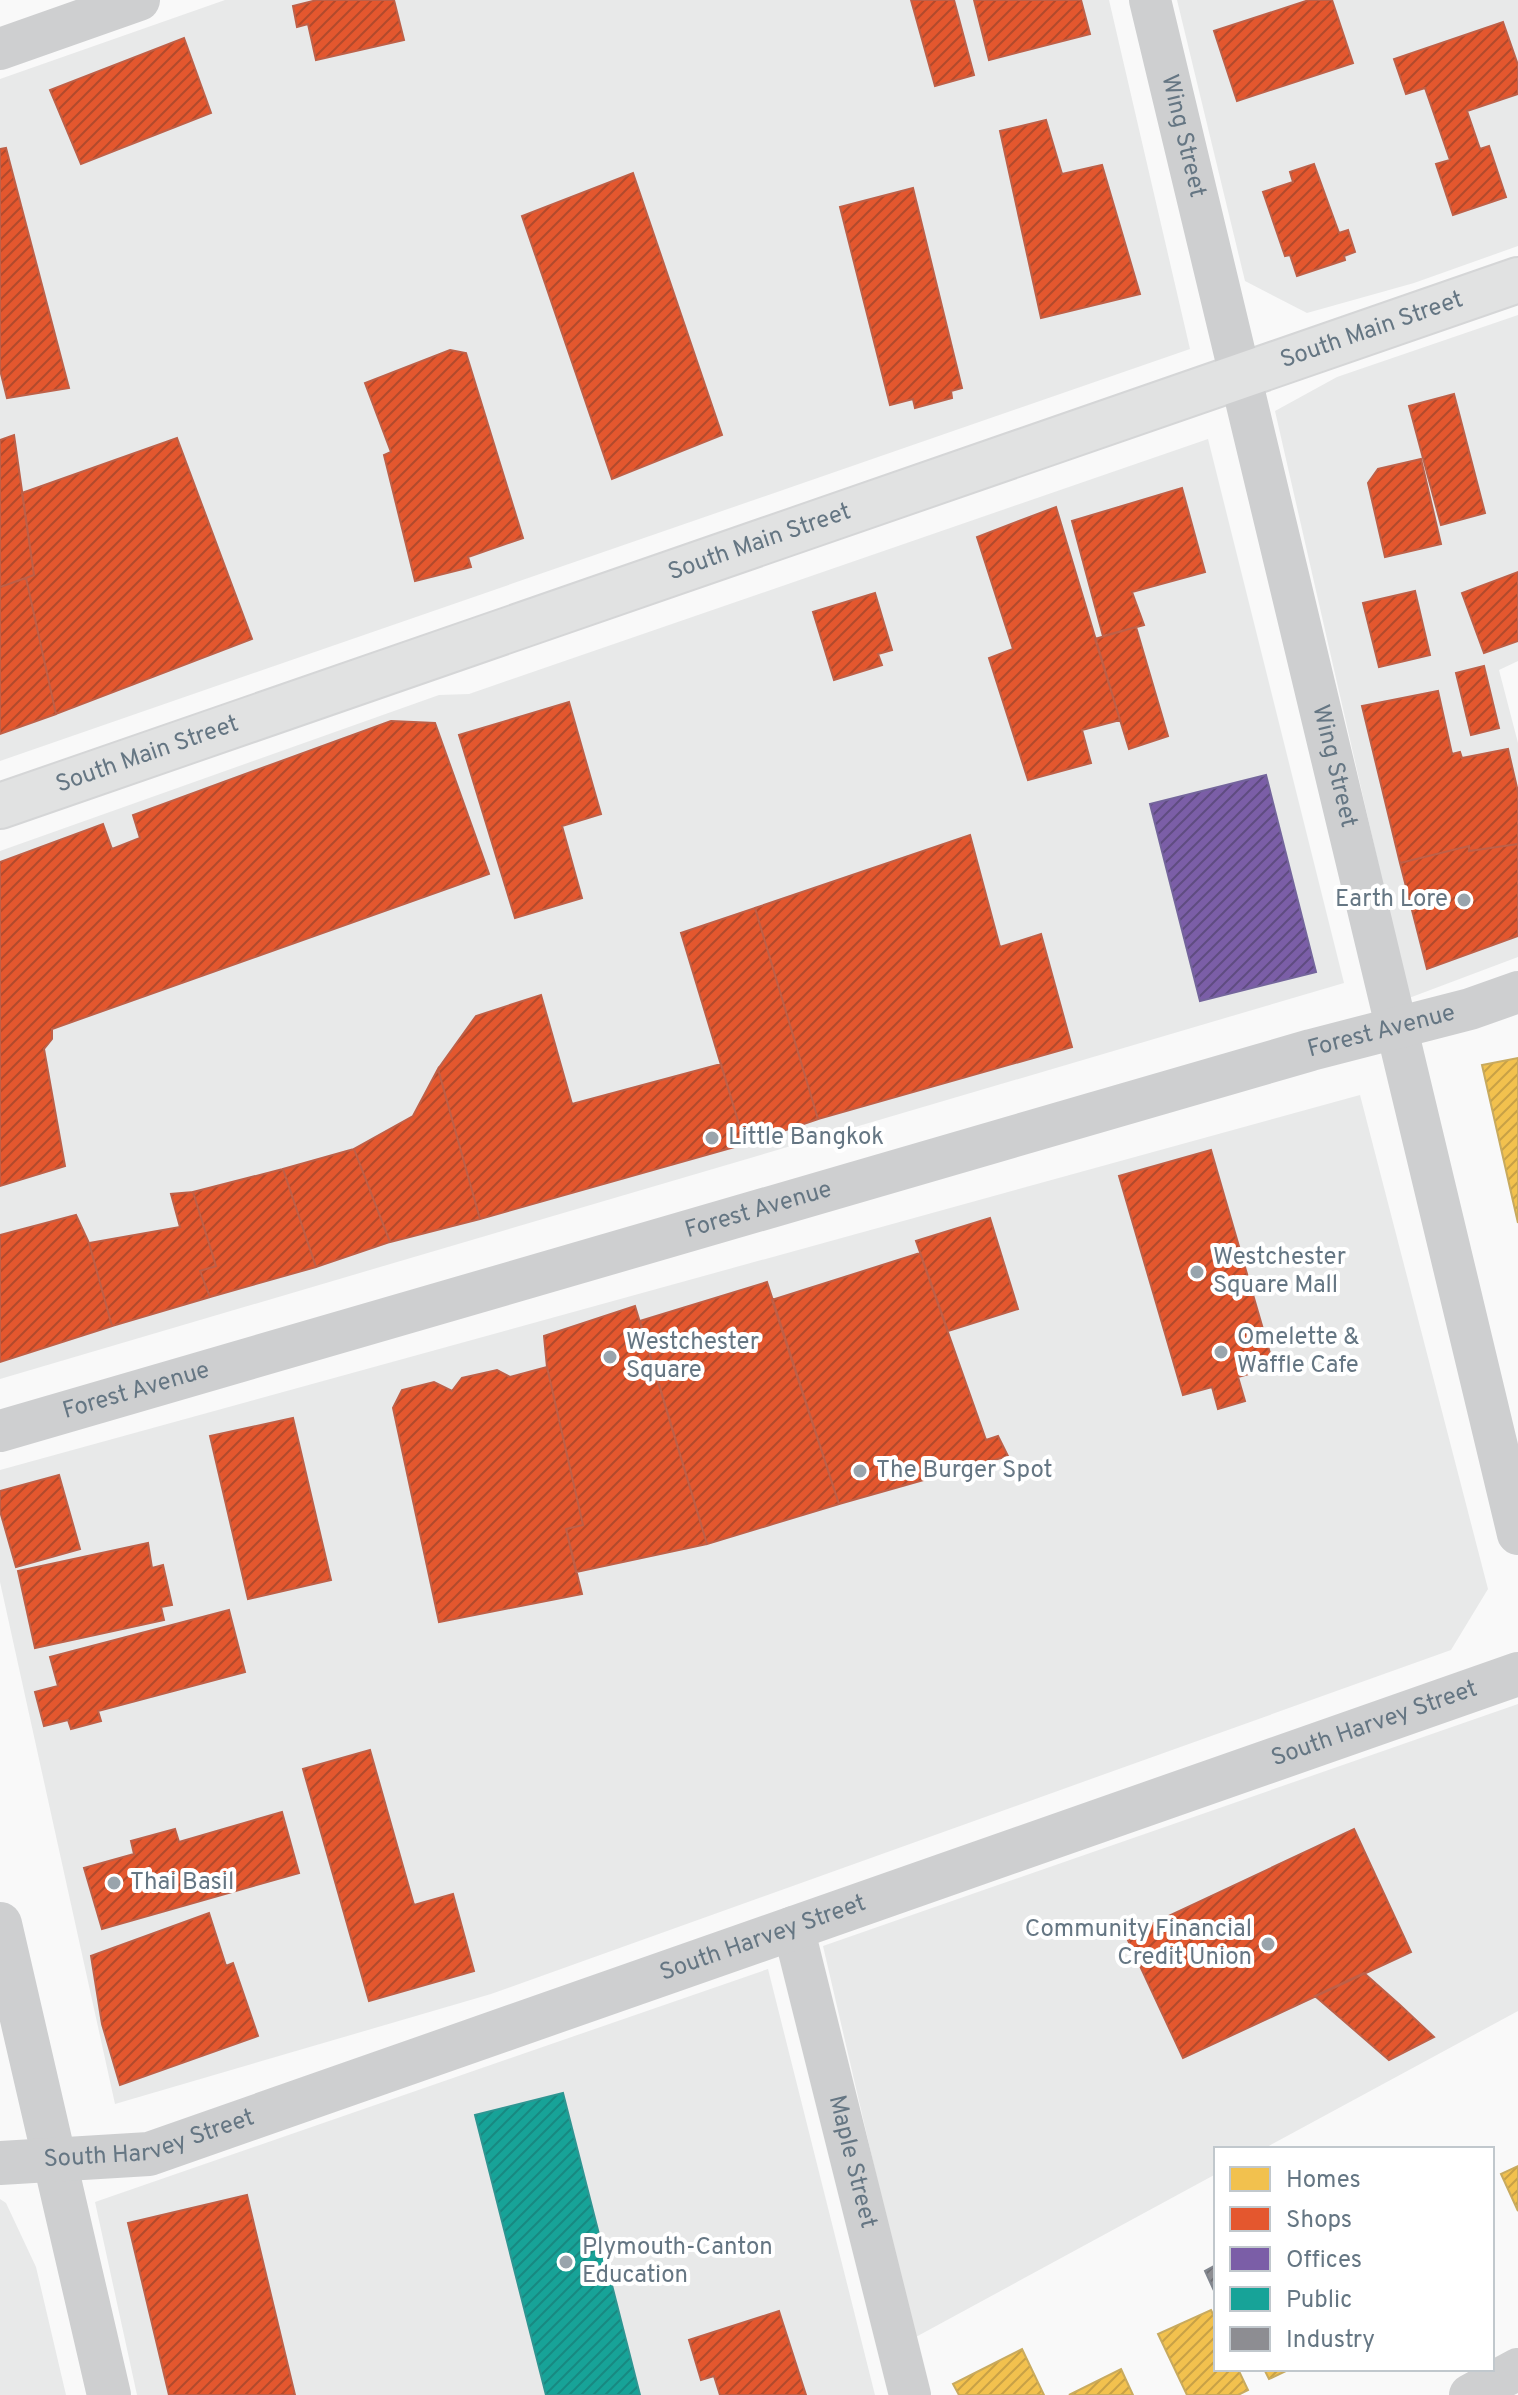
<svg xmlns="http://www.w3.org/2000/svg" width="1518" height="2395" viewBox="0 0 1518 2395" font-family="Overpass,sans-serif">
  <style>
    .built { fill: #e8e9e9 }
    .homes { fill: url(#homes-hatch); stroke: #c8aa5e; stroke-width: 2 }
    .shops { fill: url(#shops-hatch); stroke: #be6048; stroke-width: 2 }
    .offices { fill: url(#offices-hatch); stroke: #74659c; stroke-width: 2 }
    .public { fill: url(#public-hatch); stroke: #2e9692; stroke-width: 2 }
    .industry { fill: url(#industry-hatch); stroke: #81868e; stroke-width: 2 }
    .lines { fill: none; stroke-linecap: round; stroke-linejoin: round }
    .secondary-casing { stroke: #d5d6d7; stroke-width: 48 }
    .minor { stroke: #cecfd0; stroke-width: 42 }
    .tertiary { stroke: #cecfd0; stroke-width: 44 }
    .secondary { stroke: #e1e2e2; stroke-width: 44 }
    .poi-dot { fill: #99a4ac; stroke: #fff; stroke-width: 3 }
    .labels { text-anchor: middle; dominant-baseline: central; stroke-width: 8; stroke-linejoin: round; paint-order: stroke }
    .street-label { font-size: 24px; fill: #657683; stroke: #fff }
    .poi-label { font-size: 24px; fill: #657683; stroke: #fff; text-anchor: start }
  </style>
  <defs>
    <pattern id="homes-hatch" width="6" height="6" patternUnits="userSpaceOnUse" patternTransform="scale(2)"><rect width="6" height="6" fill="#f2c14e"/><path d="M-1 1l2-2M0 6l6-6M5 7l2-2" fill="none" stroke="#c8a146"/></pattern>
    <pattern id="shops-hatch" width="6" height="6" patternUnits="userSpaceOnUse" patternTransform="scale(2)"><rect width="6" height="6" fill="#e4572e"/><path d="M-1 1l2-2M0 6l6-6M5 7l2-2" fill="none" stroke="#b24a2c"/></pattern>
    <pattern id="offices-hatch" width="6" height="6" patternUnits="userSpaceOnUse" patternTransform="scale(2)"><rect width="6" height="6" fill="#7b5ea7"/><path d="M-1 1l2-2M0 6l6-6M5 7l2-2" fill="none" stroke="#5f4c81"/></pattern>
    <pattern id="public-hatch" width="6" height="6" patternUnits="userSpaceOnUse" patternTransform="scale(2)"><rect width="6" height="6" fill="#17a398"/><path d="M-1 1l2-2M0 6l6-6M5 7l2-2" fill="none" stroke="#188981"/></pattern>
    <pattern id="industry-hatch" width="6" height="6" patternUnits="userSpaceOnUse" patternTransform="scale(2)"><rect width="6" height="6" fill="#8d8d92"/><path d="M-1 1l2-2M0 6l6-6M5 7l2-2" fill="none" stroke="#717277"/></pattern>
  </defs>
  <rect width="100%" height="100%" fill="#f9f9f9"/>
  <path class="built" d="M225 0H1109L1190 349 0 761V79Z
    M1177 0H1518V246L1414 283 1307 313 1245 281Z
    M1518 315V661L1499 670 1518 743V957L1409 998 1275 411 1337 377Z
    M1208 439 1344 983 0 1379V851L439 695 469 694Z
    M1360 1095 1488 1589 1451 1650 491 1994 115 2104 0 1582V1470Z
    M1518 1704V2011L1263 2149H1216V2174L914 2338 823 1946Z
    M768 1969 875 2395H137L95 2202Z
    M0 2199 6 2203 36 2267 66 2395H0Z"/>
  <path class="homes" d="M1518 1058V1223L1482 1065Z
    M1518 2166V2211L1501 2174Z
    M1211 2310 1216 2321V2369H1238L1248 2390 1238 2395H1187L1158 2334Z
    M1022 2349 1044 2395H959L953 2384Z
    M1121 2369 1133 2395H1069Z
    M1264 2369H1290L1269 2379Z"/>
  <path class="shops" d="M317 0H394L404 40 316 60 308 24 297 27 293 6Z
    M911 0H954L974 75 935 86Z
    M974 0H1081L1090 34 989 60Z
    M1309 0H1332L1353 63 1237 101 1214 31Z
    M1503 22 1518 65V94L1467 111 1480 149 1489 146 1506 197 1453 215 1436 164 1450 160 1425 88 1406 94 1394 59Z
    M184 38 211 113 81 164 50 90Z
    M1046 120 1062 174 1102 165 1140 294 1041 318 1000 131Z
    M6 148 69 388 7 398 0 370V149Z
    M1314 164 1339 233 1348 230 1355 252 1344 256 1345 260 1297 276 1290 255 1285 256 1263 192 1293 182 1290 172Z
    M633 173 722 435 612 479 522 216Z
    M913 188 962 388 951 391 952 398 915 408 913 399 890 405 840 207Z
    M450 350 466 353 523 538 468 557 471 567 415 581 384 455 391 452 365 383Z
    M1454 394 1485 513 1441 525 1409 406Z
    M14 435 34 575 0 587V440Z
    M177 438 252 639 56 714 26 578 34 575 22 493Z
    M1421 459 1441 544 1385 557 1368 483 1378 469Z
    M1182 488 1205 572 1132 592 1144 625 1103 636 1072 521Z
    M1056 507 1120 720 1082 730 1091 763 1028 780 989 658 1013 649 977 537Z
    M1518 572V641L1484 653 1462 593Z
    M26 578 56 714 0 734V587Z
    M1415 591 1430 655 1379 667 1363 603Z
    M875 593 892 650 878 654 882 665 834 680 813 612Z
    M1136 627 1168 736 1129 749 1095 639Z
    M1484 666 1499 728 1471 735 1456 673Z
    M1438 691 1452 754 1460 752 1462 758 1508 749 1518 792V844L1469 851V846L1400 863 1362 706Z
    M569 702 601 814 562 826 582 898 515 918 459 735Z
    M391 721 435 723 489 874 52 1029V1039L44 1049 65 1166 0 1186V862L103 824 112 849 140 838 133 815Z
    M970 835 1000 947 1041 934 1072 1047 818 1119 755 908Z
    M1518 844V936L1427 969 1400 863 1469 846V851Z
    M755 908 818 1119 745 1144 681 933Z
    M541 995 572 1104 721 1064 745 1144 480 1219 438 1069 476 1016Z
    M438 1069 480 1219 390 1242 354 1149 413 1116Z
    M354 1149 390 1242 316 1267 283 1169Z
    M1211 1150 1274 1367 1238 1377 1245 1401 1218 1409 1212 1387 1183 1395 1119 1176Z
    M283 1169 316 1267 210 1297 200 1271 216 1266 193 1192Z
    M193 1192 216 1266 200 1271 210 1297 112 1326 89 1243 180 1227 171 1194Z
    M76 1215 89 1243 112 1326 0 1362V1235Z
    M990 1218 1018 1309 948 1331 916 1241Z
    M920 1253 986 1440 998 1436 1008 1456 839 1504 772 1300Z
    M767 1282 839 1504 707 1544 640 1321Z
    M635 1306 707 1544 576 1572 566 1529 583 1525 547 1367 544 1336Z
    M547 1367 583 1525 566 1529 582 1594 439 1622 393 1408 402 1390 434 1382 452 1391 462 1378 497 1370 510 1377Z
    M293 1418 331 1580 248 1599 210 1436Z
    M59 1475 80 1549 16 1567 0 1511V1491Z
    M148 1543 152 1568 163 1565 172 1605 161 1607 164 1620 35 1648 18 1571Z
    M229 1610 245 1672 98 1711 101 1721 71 1729 68 1720 44 1726 35 1692 58 1686 50 1657Z
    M370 1750 414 1905 453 1894 474 1971 369 2001 303 1769Z
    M282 1812 299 1873 102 1929 84 1868 134 1854 131 1841 175 1829 179 1842Z
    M1354 1829 1411 1952 1183 2058 1126 1936Z
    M209 1913 226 1966 233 1963 258 2036 120 2085 102 2024 91 1956Z
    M1364 1973 1400 2005 1434 2037 1389 2060 1315 1996Z
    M247 2195 295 2395H169L128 2223Z
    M779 2311 806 2395H720L714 2376 701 2380 689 2340Z"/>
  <path class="offices" d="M1266 775 1316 972 1200 1001 1150 804Z"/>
  <path class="public" d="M563 2093 640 2395H546L475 2115Z"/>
  <path class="industry" d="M1216 2265V2295L1205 2271Z"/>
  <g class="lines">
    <g class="secondary-casing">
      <g id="secondary">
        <path id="s5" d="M0 806 1518 280"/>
      </g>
    </g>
    <g class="minor">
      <path id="s1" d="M1150 0 1518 1534"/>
      <path d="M0 49 139 0"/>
      <path id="s2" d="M0 1431 1311 1050 1470 1009 1518 992"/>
      <path id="s3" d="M793 1927 910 2395"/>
      <path d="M1470 2395 1518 2369"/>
    </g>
    <g class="tertiary">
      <path d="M0 1924 109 2395"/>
      <path id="s4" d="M0 2163 149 2154 1518 1674"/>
    </g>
    <use href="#secondary" class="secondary"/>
  </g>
  <g class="poi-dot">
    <circle cx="1464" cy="900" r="8"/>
    <circle cx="712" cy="1138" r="8"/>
    <circle cx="1197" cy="1272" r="8"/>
    <circle cx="1221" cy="1352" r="8"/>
    <circle cx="610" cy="1357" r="8"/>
    <circle cx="860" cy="1471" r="8"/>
    <circle cx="114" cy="1883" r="8"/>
    <circle cx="1268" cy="1944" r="8"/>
    <circle cx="566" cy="2262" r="8"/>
  </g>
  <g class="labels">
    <g class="street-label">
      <text stroke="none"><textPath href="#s1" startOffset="140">Wing Street</textPath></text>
      <text stroke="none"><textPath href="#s5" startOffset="1452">South Main Street</textPath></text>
      <text stroke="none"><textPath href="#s5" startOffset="804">South Main Street</textPath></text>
      <text stroke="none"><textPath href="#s5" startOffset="156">South Main Street</textPath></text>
      <text stroke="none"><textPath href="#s1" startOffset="788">Wing Street</textPath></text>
      <text stroke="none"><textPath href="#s2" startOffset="1438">Forest Avenue</textPath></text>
      <text stroke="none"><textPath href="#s2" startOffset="790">Forest Avenue</textPath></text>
      <text stroke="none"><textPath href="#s2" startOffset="142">Forest Avenue</textPath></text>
      <text stroke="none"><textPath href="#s4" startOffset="1448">South Harvey Street</textPath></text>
      <text stroke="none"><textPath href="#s4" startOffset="800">South Harvey Street</textPath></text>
      <text stroke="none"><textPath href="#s4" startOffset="152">South Harvey Street</textPath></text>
      <text stroke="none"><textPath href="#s3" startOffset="242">Maple Street</textPath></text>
    </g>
    <g class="poi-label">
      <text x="1448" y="900" text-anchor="end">Earth Lore</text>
      <text x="728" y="1138">Little Bangkok</text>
      <text x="1213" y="1258">Westchester<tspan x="1213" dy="28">Square Mall</tspan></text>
      <text x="1237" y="1338">Omelette &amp;<tspan x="1237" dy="28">Waffle Cafe</tspan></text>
      <text x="626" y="1343">Westchester<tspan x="626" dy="28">Square</tspan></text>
      <text x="876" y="1471">The Burger Spot</text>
      <text x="130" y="1883">Thai Basil</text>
      <text x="1252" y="1930" text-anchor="end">Community Financial<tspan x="1252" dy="28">Credit Union</tspan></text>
      <text x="582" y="2248">Plymouth-Canton<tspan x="582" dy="28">Education</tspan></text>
    </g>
  </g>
  <rect x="1214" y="2147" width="280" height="224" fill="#ffffff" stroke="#c1c8cd" stroke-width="2"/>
  <rect x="1230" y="2167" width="40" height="24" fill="#f2c14e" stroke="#c1c8cd" stroke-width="2"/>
  <text x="1286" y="2187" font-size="24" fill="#657683">Homes</text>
  <rect x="1230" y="2207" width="40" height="24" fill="#e4572e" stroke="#c1c8cd" stroke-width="2"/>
  <text x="1286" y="2227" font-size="24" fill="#657683">Shops</text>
  <rect x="1230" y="2247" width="40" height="24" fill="#7b5ea7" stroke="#c1c8cd" stroke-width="2"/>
  <text x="1286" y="2267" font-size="24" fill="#657683">Offices</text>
  <rect x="1230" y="2287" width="40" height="24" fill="#17a398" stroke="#c1c8cd" stroke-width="2"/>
  <text x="1286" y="2307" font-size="24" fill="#657683">Public</text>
  <rect x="1230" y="2327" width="40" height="24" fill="#8d8d92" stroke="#c1c8cd" stroke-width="2"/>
  <text x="1286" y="2347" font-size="24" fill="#657683">Industry</text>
</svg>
